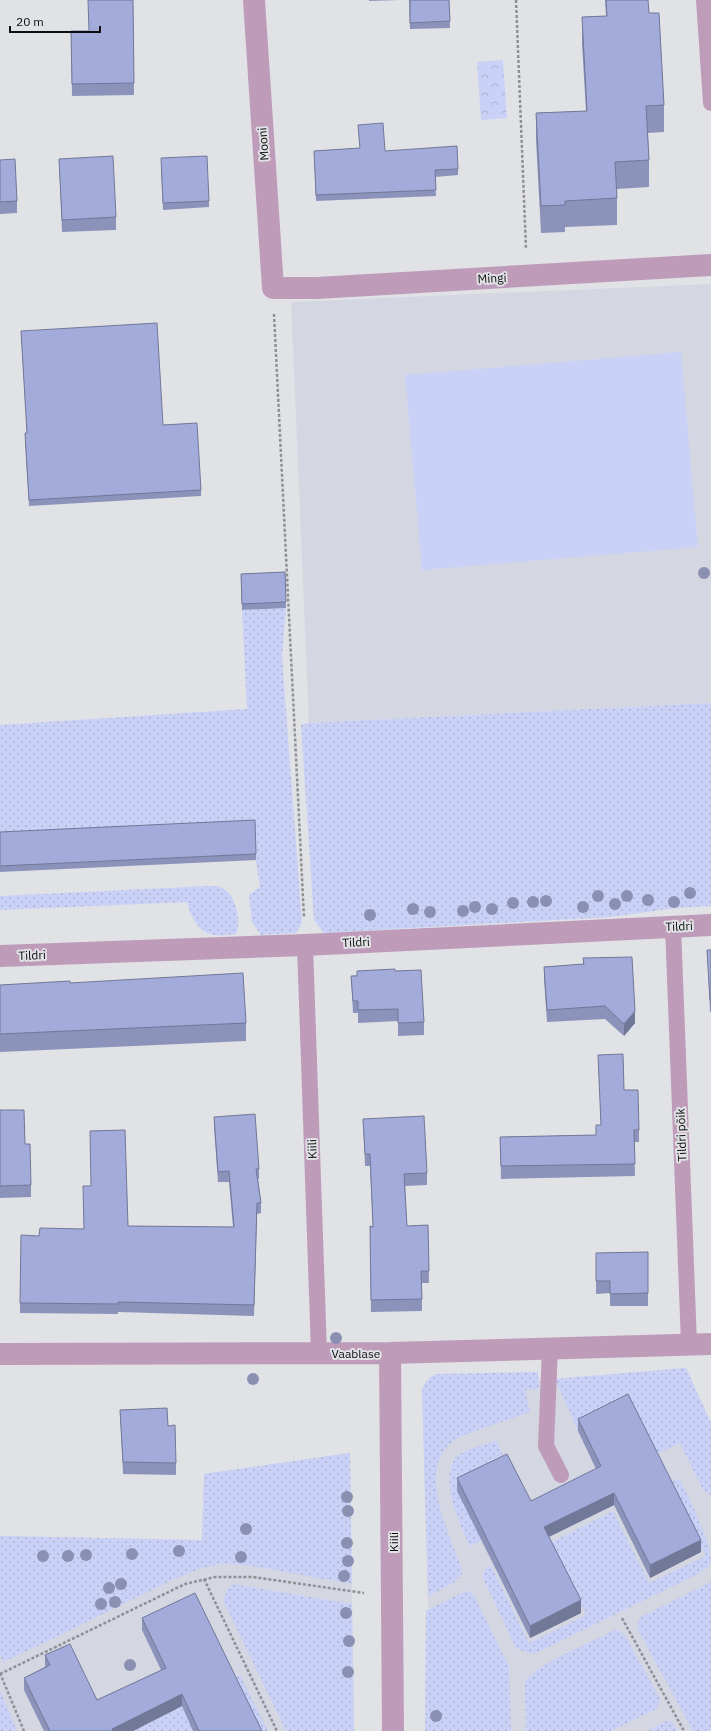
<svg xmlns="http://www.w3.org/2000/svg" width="711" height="1731" viewBox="0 0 711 1731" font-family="'IBM Plex Sans',sans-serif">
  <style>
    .built { fill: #d4d7e2 }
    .grass { fill: url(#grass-dots) }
    .park { fill: url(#park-crowns) }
    .pitch { fill: #c9d1f6 }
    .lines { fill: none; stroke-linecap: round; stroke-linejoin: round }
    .path { stroke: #8f9093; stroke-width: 2.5; stroke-dasharray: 3 2; stroke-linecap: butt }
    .service { stroke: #be9cb9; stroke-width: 16 }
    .minor { stroke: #be9cb9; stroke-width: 22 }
    .tree { fill: #8b90b2 }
    .wall { fill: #8b93bb }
    .shaded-wall { fill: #717898 }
    .building { fill: #a2abd9; stroke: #717898 }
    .labels { text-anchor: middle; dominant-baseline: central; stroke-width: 4; stroke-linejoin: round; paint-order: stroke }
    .street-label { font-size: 12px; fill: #0c0d0e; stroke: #e1e2e6 }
  </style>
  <defs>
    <pattern id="grass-dots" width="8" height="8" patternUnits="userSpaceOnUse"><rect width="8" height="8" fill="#c9d1f6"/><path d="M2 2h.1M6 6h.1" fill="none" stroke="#abb2d2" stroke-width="1.8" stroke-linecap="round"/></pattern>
    <pattern id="park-crowns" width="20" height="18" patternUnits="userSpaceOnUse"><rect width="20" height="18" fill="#c9d1f6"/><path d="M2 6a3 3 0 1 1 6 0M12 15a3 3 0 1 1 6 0" fill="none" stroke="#abb2d2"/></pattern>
  </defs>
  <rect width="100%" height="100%" fill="#e1e2e6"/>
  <path class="built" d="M711 284V703L309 723 291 302Z
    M686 1368 711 1423V1731H429L428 1602 422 1390Z
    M350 1453 354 1731H0V1536L202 1540 204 1474Z"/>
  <path class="grass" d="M286 608 282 657 302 923 296 933 261 935 252 922 249 895 260 887 256 860 255 827 0 839V725L247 709 242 610Z
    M711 703V906L676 908 610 917 324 933 314 920 301 725 309 723Z
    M209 886C213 886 219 886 222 888 236 894 242 922 236 934 205 939 196 931 187 902L0 910V896Z
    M686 1368 711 1423V1495L703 1490 680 1443 653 1456 578 1431 555 1379Z
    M538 1372 539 1389 525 1390 530 1412C513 1418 496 1424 478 1430 470 1433 460 1436 453 1441 416 1469 450 1536 462 1569V1574L455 1582 428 1596 422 1390C425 1382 428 1378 436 1374Z
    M496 1441 503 1455 475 1469 480 1479 482 1540 470 1546C460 1527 439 1477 456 1458 466 1448 484 1445 496 1441Z
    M350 1453 352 1584 245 1565 221 1564 202 1568 172 1580 48 1641 3 1662 0 1655V1536L202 1540 204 1474Z
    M677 1479 680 1480C690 1499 711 1542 711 1562 710 1567 703 1570 700 1573L536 1653 531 1654 516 1648 482 1576 486 1568 491 1566 529 1643 586 1615 550 1543 613 1511 649 1583 706 1556 670 1482Z
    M711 1582V1731H693L639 1632 638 1623 641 1617Z
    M233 1584 352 1604 354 1731H286L223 1600 228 1588Z
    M468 1591 475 1597 509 1667 511 1731H425L426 1611 463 1592Z
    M615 1630 620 1631 626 1637 660 1699 659 1705 656 1709 611 1731H526L525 1681C539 1663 592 1642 615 1630Z
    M240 1675 268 1731H256L231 1680Z
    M0 1691 17 1731H0Z
    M182 1706 193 1731H133Z
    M666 1721H671L678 1731H647Z"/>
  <path class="park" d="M503 60 507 118 481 120 477 62Z"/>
  <path class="pitch" d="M681 352 698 547 422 570 405 375Z"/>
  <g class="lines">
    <path class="path" d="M516 0 526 249
      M274 314 304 918
      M204 1579 277 1731
      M622 1618 684 1731
      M0 1673 24 1731
      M0 1674 185 1584 215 1577H253L364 1593"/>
    <path class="service" d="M704 0 711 103
      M673 926 689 1344
      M305 945 319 1353
      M550 1348 546 1446 561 1475"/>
    <path class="minor" d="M254 0 273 288H317L711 265
      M0 956 305 945 711 925
      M390 1353 393 1731
      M0 1354 390 1353 711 1344"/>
  </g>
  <g class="tree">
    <circle cx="704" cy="573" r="6"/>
    <circle cx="690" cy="893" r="6"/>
    <circle cx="598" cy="896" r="6"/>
    <circle cx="627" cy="896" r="6"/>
    <circle cx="648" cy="900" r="6"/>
    <circle cx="546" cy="901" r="6"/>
    <circle cx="533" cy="902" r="6"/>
    <circle cx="674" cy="902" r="6"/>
    <circle cx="513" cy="903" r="6"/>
    <circle cx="615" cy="904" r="6"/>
    <circle cx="475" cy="907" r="6"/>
    <circle cx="583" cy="907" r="6"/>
    <circle cx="413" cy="909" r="6"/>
    <circle cx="492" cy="909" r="6"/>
    <circle cx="463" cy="911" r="6"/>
    <circle cx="430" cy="912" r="6"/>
    <circle cx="370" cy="915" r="6"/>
    <circle cx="336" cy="1338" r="6"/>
    <circle cx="253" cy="1379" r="6"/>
    <circle cx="347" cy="1497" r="6"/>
    <circle cx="348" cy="1511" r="6"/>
    <circle cx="246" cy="1529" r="6"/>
    <circle cx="347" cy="1543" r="6"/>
    <circle cx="179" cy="1551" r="6"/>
    <circle cx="132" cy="1554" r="6"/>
    <circle cx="86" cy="1555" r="6"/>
    <circle cx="43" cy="1556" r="6"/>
    <circle cx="68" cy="1556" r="6"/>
    <circle cx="241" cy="1557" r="6"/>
    <circle cx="348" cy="1561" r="6"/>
    <circle cx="344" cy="1576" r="6"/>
    <circle cx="121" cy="1584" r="6"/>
    <circle cx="109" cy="1588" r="6"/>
    <circle cx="115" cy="1602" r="6"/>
    <circle cx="101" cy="1604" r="6"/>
    <circle cx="346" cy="1613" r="6"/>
    <circle cx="349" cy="1641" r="6"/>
    <circle cx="130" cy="1665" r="6"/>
    <circle cx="348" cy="1672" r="6"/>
    <circle cx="436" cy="1716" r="6"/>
  </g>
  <path class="wall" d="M133 0 134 95 72 96 71 31H89Z
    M369 0H399L369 1Z
    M409 0H449L450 28 410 29Z
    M605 0H648L649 13 664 105V132L648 133 649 160V187L617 189V225L565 227V232L541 233 536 140V113L586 111 582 44V17L606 16Z
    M358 125 385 151 458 169V175L435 177 436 196 316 201 314 151 360 148Z
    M59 159 116 217V230L62 232Z
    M0 160 17 201V213L0 214Z
    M161 165 209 201V207L163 210Z
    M21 331 163 425 201 490V496L29 506 25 440V433H27Z
    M285 572 286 608 242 610 241 574Z
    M0 832 256 854V860L0 872Z
    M707 950H711V1012H710Z
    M583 958 635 1023 624 1036 605 1019 547 1022 544 979V967L583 964Z
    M395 971 424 1022V1035L398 1036V1021L358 1023V1013H353L351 976Z
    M70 983 246 1023V1041L0 1052V985Z
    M598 1055 624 1090 639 1130V1142H634L635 1176 501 1179 500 1137 596 1135 601 1125Z
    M0 1110 25 1144 31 1185V1197L0 1198Z
    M214 1117 259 1169V1179H258L261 1203V1213L257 1214 254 1316 118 1312V1314L20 1313V1303L84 1229 128 1226 233 1227 229 1182H218L214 1127Z
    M363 1119 427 1173V1185L405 1186 407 1226 428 1225 429 1283H422V1311L371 1312 370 1226 373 1227 370 1166H365Z
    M648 1252V1306H610V1293L596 1294V1253Z
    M120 1410 168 1426 176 1463V1475L123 1474Z
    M578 1419 701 1552 650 1578 614 1505 549 1537 581 1613 530 1638 457 1491V1478L531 1501 596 1469 578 1431Z
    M142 1618 262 1731H193L182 1706 133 1731H44L24 1690V1678L45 1667V1655L97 1700 161 1670 142 1630Z"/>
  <path class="shaded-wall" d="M635 1011V1023L624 1036V1024Z
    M614 1493V1505L544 1539V1527Z
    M701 1540V1552L650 1578V1565Z
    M581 1600V1613L530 1638V1626Z
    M182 1694V1706L133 1731H112V1729Z"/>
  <path class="building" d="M88 0H133L134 83 72 84 71 31H89Z
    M410 0H449L450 21 410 23Z
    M606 0H648L649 13H659L664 105 646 106 649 160 615 162 617 198 565 201V205L541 206 536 113 587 111 582 17 607 16Z
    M383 123 385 151 457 146 458 169 435 170 436 190 316 195 314 151 360 148 358 125Z
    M113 156 116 217 62 220 59 159Z
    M207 156 209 201 163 203 161 158Z
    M15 159 17 201 0 202V160Z
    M157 323 163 425 197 423 201 490 29 500 25 433H27L21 331Z
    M285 572 286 602 242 604 241 574Z
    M255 820 256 854 0 866V832Z
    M707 950H711V1000H710Z
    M632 957 635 1011 624 1024 605 1006 547 1010 544 967 584 964 583 958Z
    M395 969V971L421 970 424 1022 398 1023V1009L358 1010V1001H353L351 976H357V971Z
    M243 973 246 1023 0 1034V985L70 981V983Z
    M623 1054 624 1090H638L639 1130H634L635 1164 501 1166 500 1137 596 1135V1125H601L598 1055Z
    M0 1110H24L25 1144H30L31 1185 0 1186Z
    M255 1114 259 1169H256L261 1203H257L254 1305 118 1302V1304L20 1303 21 1235 39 1236 40 1228 84 1229 83 1186H91L90 1131 125 1130 128 1226 234 1227 229 1171 218 1172 214 1117Z
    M424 1116 427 1173 404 1174 407 1226 428 1225 429 1271H421L422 1299 371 1300 370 1226 373 1227 370 1154H365L363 1119Z
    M648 1252V1293L610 1294V1281H596V1253Z
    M628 1394 701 1540 650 1565 614 1493 544 1527 581 1600 530 1626 457 1478 507 1454 531 1501 601 1466 578 1419Z
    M167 1408 168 1426 175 1425 176 1463 123 1462 120 1410Z
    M195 1593 262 1731H199L182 1694 112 1729 113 1731H50L24 1678 50 1665 45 1655 70 1644 97 1700 166 1668 142 1618Z"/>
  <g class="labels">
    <g class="street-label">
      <text transform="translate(263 144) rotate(-94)">Mooni</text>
      <text transform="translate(492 278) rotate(-3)">Mingi</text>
      <text transform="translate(679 926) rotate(-2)">Tildri</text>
      <text transform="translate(356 942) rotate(-3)">Tildri</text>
      <text transform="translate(32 955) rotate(-2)">Tildri</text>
      <text transform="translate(681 1135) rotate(-92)">Tildri põik</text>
      <text transform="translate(312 1149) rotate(-92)">Kiili</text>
      <text x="356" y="1353">Vaablase</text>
      <text transform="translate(393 1542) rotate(-90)">Kiili</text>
    </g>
  </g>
  <path d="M10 26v6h90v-6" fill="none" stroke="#0c0d0e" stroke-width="2"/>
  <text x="16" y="26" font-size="12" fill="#0c0d0e" stroke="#e1e2e6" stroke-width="3" paint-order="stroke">20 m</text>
</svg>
